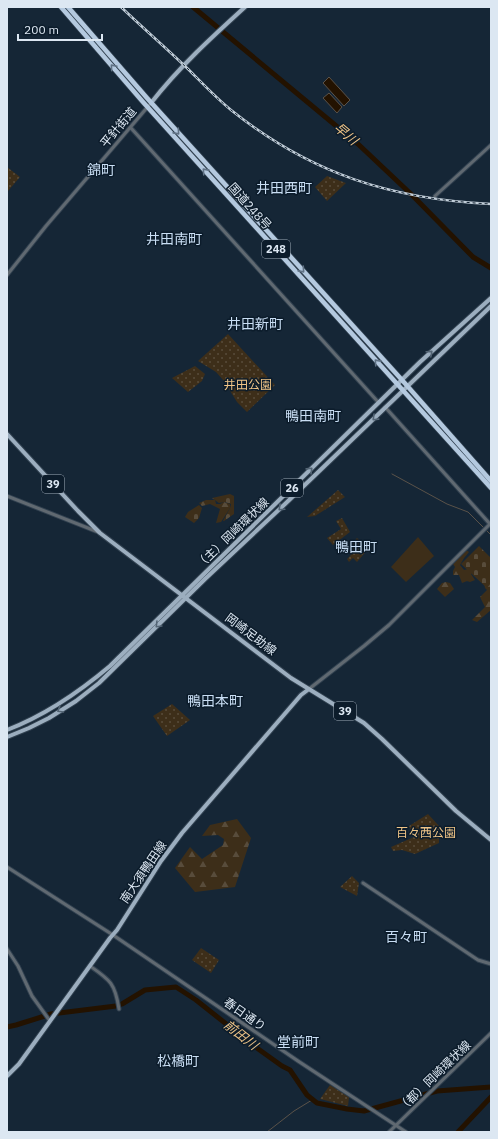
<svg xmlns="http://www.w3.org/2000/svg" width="498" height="1139" viewBox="0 0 498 1139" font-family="'IBM Plex Sans','Noto Sans JP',sans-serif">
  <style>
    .grass { fill: #3d2e19 }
    .forest { fill: url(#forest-firs) }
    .cemetery { fill: url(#cemetery-stones) }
    .park { fill: url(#park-dots) }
    .water { fill: #231200; stroke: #5a5249 }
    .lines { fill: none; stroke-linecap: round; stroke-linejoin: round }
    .stream { stroke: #5a5249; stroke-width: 1 }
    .river { stroke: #231200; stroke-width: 5 }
    .minor-casing { stroke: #314150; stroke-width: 5 }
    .major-casing { stroke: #314150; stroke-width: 6 }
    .highway-casing { stroke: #314150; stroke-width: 6 }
    .minor { stroke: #606971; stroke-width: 3 }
    .major { stroke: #9caebf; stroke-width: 4 }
    .highway { stroke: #b4c9df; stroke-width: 4.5 }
    .rail-casing { stroke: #c1cdd8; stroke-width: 2.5 }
    .rail { stroke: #0c1c2b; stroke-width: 1; stroke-dasharray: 3; stroke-linecap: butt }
    .oneway { stroke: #607285 }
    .oneway2 { stroke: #546575 }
    .labels { text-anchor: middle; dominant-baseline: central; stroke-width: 3; stroke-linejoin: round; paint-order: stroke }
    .shield { fill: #0c1c2b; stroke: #9eaab6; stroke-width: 1 }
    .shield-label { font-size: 11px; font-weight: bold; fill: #dce7f2 }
    .street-label { font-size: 12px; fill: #dce7f2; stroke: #0c1c2b }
    .park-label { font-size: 12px; fill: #efc487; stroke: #0c1c2b }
    .water-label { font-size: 13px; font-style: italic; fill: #efc487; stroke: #0c1c2b }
    .quarter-label { font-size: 14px; fill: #c9def4; stroke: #0c1c2b }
  </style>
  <defs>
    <pattern id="forest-firs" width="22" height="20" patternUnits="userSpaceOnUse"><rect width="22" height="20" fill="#3d2e19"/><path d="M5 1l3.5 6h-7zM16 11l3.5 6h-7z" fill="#584c3b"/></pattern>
    <pattern id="cemetery-stones" width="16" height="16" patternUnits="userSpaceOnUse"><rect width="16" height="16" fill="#3d2e19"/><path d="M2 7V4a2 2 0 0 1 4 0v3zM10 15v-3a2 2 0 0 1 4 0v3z" fill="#584c3b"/></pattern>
    <pattern id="park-dots" width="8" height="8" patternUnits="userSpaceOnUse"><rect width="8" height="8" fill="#3d2e19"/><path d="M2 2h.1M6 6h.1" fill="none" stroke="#584c3b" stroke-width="1.8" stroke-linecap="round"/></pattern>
  </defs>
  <rect width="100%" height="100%" fill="#152636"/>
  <path class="grass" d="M418 537 434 556 406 582 391 567Z"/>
  <path class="forest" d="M206 500H215L216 504H220L224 502 230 504V508L221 522 216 523 220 509 210 504 202 506 199 503Z
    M466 550 469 552 464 558 460 565 464 570 468 569 472 571 471 574 475 580 470 582 467 581 462 583 459 575H453V571L455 567 453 564Z
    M446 582 450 583 454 589 445 597 437 589 442 583Z
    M484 583H491V610L477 622 472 620 485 607 480 597 487 590 485 588Z
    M237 819 251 838 235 887 195 892 175 868 190 847 202 859 223 845 224 839 218 835 202 836 210 825Z"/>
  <path class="cemetery" d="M230 494 234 496V514L224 521H223L230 508 231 504 225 502 219 503 212 498Z
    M199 505 202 508 199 518 194 523 185 517 188 512Z
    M479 546 491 558V583L487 588 461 564Z"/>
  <path class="park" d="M7 167 20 177 8 191H7Z
    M327 176 346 183 327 201 315 187Z
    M228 334 275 385 247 412 237 402 224 381 216 372 198 361Z
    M195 366 205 374 202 381 188 392 172 378Z
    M338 490 345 497 315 516 307 517Z
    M342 518 350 532 333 545 327 538 341 529 336 521Z
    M357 538 369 548 357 562 353 558 349 562 347 559 351 555 346 549Z
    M172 704 190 720 167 736 153 716Z
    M428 814 439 826V843L415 854 402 850 393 851 391 847 414 837 409 826Z
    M352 876 359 883 357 896 340 887Z
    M201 948 219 960 211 973 192 960Z
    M330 1085 349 1097 348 1106 320 1099Z"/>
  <path class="water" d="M329 77 350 100 344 106 323 83Z
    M329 93 342 107 337 113 323 98Z"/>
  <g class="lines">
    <path class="stream" d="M392 474 447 504 468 512 491 535
      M267 1132 294 1111 312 1100"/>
    <path class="river" d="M193 7 358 144 412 195 473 257 491 268
      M7 1027 16 1025 51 1014 116 1006 122 1004 145 990 176 987 196 1000 254 1046 282 1066 290 1070 307 1095 317 1103 347 1109 364 1111 437 1091 491 1087
      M458 1132 491 1097"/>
    <g class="minor-casing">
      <path id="minor" d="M131 128 379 403
        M435 196 491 145
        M7 275 46 226 151 103
        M385 407 490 524
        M7 496 98 532
        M309 689 364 646 389 625 491 523
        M7 867 113 935 298 1061 406 1132
        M363 883 478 960 491 964
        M7 949 18 966 32 996 50 1021
        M90 966C110 980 115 983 119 1009
        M389 1132 491 1033"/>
    </g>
    <g class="major-casing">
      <path id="major" d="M151 103C179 67 212 37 245 7
        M7 434 78 511 100 533 291 678 364 723 382 739 456 811 491 840
        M7 730C46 715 78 693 110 666L420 362 491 298
        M7 737 29 728 49 718 76 701 99 683 205 579 285 504 491 306
        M7 1076 19 1064 110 938 117 930 161 861 182 833 301 695 309 689"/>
    </g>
    <g class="highway-casing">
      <path id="highway" d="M61 7 143 102 491 488
        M68 7 147 98 402 380 491 481"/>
    </g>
    <use href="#minor" class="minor"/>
    <use href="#major" class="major"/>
    <use href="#highway" class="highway"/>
    <g class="rail-casing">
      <path id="rail" d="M121 7C143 28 166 48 188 69 202 83 216 98 231 110 311 174 391 199 491 204"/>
    </g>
    <use href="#rail" class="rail"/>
  </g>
  <defs><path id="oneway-chevron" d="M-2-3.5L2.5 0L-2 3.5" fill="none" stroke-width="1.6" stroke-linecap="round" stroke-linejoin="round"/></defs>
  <g class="oneway">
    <use href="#oneway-chevron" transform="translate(113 67) rotate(-131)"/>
    <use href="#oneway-chevron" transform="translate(177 132) rotate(48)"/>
    <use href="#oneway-chevron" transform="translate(205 171) rotate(-132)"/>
    <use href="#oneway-chevron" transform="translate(302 270) rotate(48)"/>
    <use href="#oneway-chevron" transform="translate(377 362) rotate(-132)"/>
  </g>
  <g class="oneway2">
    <use href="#oneway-chevron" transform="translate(430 353) rotate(-42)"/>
    <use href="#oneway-chevron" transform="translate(375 418) rotate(136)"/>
    <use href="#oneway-chevron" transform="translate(310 470) rotate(-44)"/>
    <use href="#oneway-chevron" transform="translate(281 508) rotate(137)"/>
    <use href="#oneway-chevron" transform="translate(158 625) rotate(135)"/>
    <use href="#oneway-chevron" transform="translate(60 710) rotate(149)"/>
  </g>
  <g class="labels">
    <g class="shield">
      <rect x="262" y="240" width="28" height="18" rx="3"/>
      <rect x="42" y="475" width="22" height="18" rx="3"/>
      <rect x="281" y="479" width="22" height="18" rx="3"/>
      <rect x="334" y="702" width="22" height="18" rx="3"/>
    </g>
    <g class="shield-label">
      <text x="276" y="249">248</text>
      <text x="53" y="484">39</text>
      <text x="292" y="488">26</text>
      <text x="345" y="711">39</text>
    </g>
    <g class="street-label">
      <text transform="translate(118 127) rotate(-50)">平針街道</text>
      <text transform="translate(250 206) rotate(48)">国道248号</text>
      <text transform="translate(232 533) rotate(-44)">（主）岡崎環状線</text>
      <text transform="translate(251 634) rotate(37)">岡崎足助線</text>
      <text transform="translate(143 872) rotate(-56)">南大須鴨田線</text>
      <text transform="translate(245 1014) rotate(35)">春日通り</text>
      <text transform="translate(434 1076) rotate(-44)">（都）岡崎環状線</text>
    </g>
    <g class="park-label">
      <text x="248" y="384">井田公園</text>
      <text x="426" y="832">百々西公園</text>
    </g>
    <g class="water-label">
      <text transform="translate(346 134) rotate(40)">早川</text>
      <text transform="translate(241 1035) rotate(38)">前田川</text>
    </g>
    <g class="quarter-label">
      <text x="101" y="170">錦町</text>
      <text x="284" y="188">井田西町</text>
      <text x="174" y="239">井田南町</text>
      <text x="255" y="324">井田新町</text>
      <text x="313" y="416">鴨田南町</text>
      <text x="356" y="547">鴨田町</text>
      <text x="215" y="701">鴨田本町</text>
      <text x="406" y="937">百々町</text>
      <text x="298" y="1042">堂前町</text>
      <text x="178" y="1061">松橋町</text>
    </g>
  </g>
  <rect width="498" height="1139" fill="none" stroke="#dce7f2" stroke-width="16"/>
  <path d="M18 34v6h84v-6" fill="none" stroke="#dce7f2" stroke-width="2"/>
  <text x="24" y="34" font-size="12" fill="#dce7f2" stroke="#0c1c2b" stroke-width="3" paint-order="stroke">200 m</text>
</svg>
